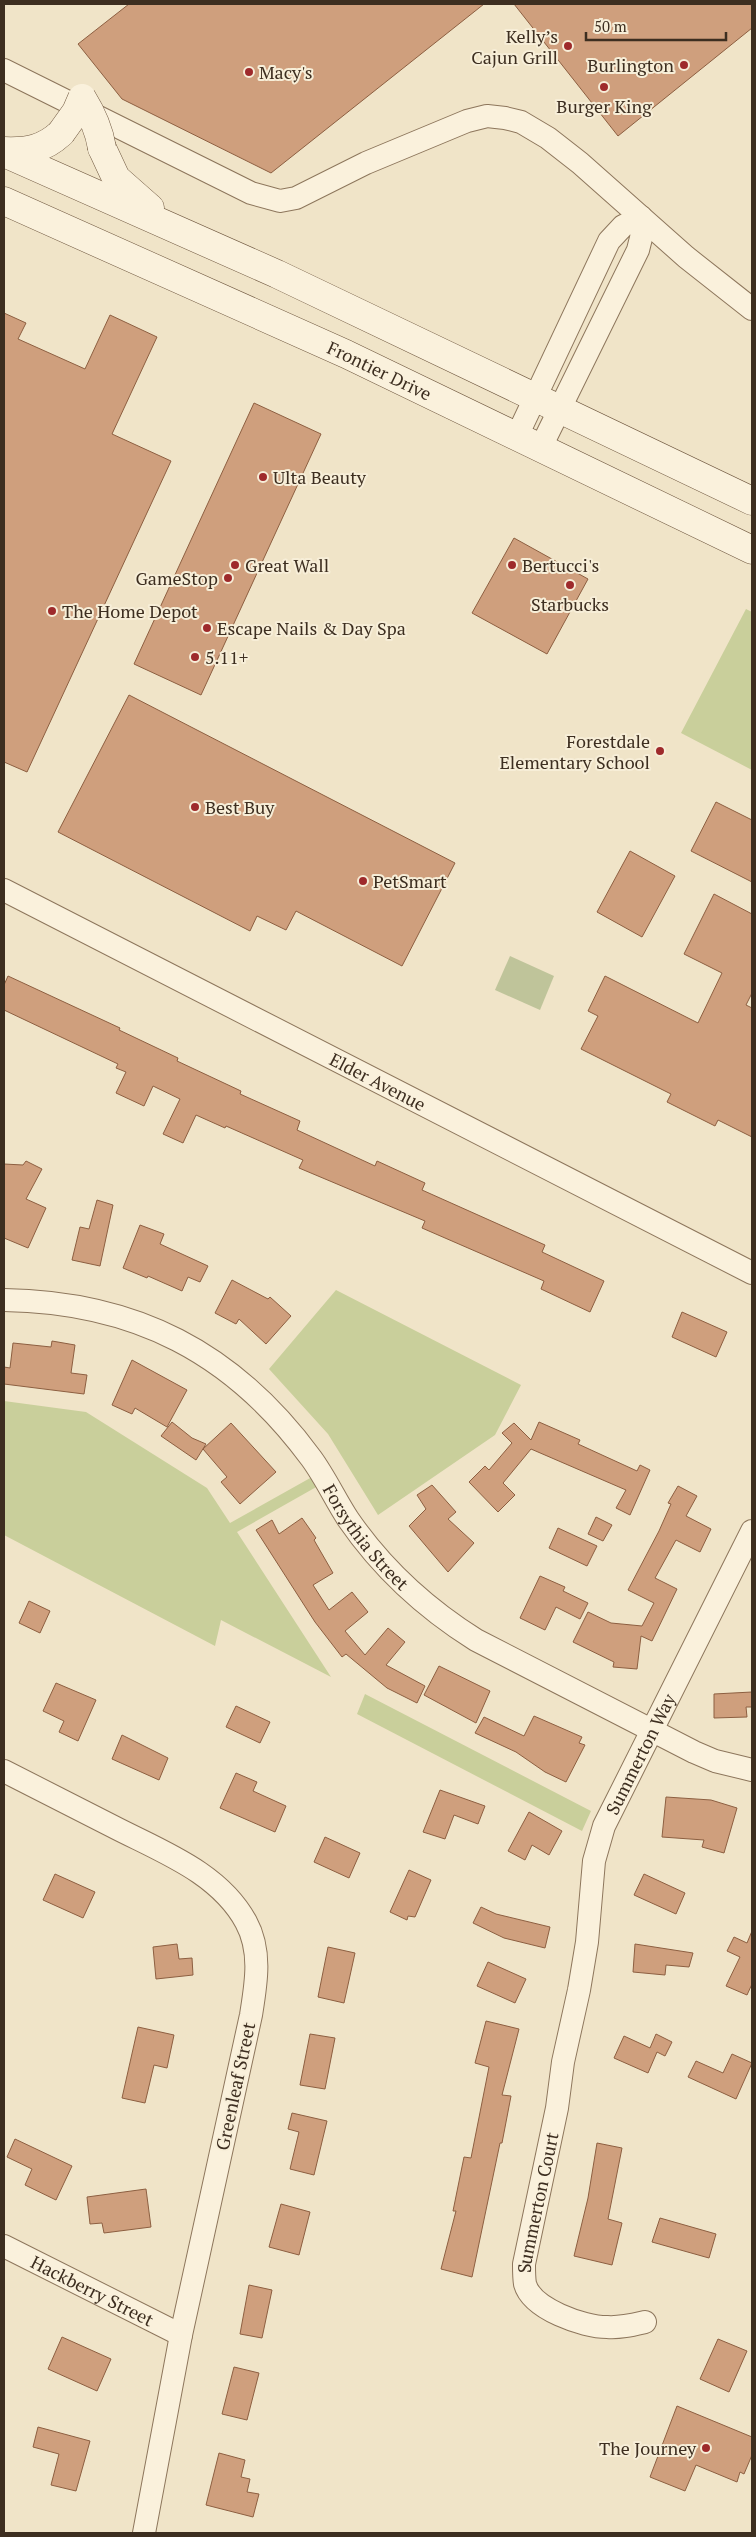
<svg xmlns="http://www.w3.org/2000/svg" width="756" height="2537" viewBox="0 0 756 2537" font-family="'PT Serif',serif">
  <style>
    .green { fill: #c9cf9b }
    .cemetery { fill: #bfc49a }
    .building { fill: #cf9f7d; stroke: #8d5f41 }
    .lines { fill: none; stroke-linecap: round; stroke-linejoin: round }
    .street-casing { stroke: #8d765c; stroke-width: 24 }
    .secondary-casing { stroke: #6f573f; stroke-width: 29 }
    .street { stroke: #faf1dc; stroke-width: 22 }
    .secondary { stroke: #faf1dc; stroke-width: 28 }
    .secondary-bridge-casing { stroke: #6f573f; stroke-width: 29; stroke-linecap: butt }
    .secondary-bridge { stroke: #faf1dc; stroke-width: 28 }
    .poi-dot { fill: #9e2a2b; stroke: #f7eed8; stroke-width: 2 }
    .labels { text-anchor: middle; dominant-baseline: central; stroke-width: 4; stroke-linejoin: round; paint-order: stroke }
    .poi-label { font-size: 18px; fill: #3d2e20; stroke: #f7eed8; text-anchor: start }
    .street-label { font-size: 18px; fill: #3d2e20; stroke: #f7eed8 }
  </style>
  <rect width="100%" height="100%" fill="#f0e4c8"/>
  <path class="green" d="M746 609 752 612V770L681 733Z
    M336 1290 521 1385 495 1435 378 1515 328 1434 269 1369Z
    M4 1401 86 1412 207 1488 230 1523 312 1477 318 1486 237 1532 331 1677 221 1620 215 1646 4 1535Z
    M365 1694 591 1811 582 1831 357 1714Z"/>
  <path class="cemetery" d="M510 956 554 976 540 1010 495 990Z"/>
  <path class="building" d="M129 4H484L271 173 122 99 78 44Z
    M514 4H752V28L618 136Z
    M4 313 26 323 18 339 85 369 110 315 157 337 112 434 171 461 27 772 4 762Z
    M254 403 321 434 201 695 134 664Z
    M514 538 588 579 547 654 472 613Z
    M129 695 455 863 402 966 296 911 286 930 257 916 250 931 58 832Z
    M716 802 752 820V882L691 851Z
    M630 851 675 876 642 937 597 912Z
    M714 894 752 914V993L746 1005 752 1008V1137L718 1120 715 1126 667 1102 671 1094 581 1049 598 1016 588 1011 605 976 698 1023 722 973 684 954Z
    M8 976 120 1028 119 1030 178 1058 177 1061 241 1091 240 1094 300 1121 297 1130 375 1166 377 1161 425 1183 422 1190 545 1245 542 1252 604 1281 590 1312 541 1289 544 1281 422 1228 425 1221 299 1168 303 1160 226 1126 225 1128 196 1115 183 1143 163 1134 180 1099 153 1086 144 1106 116 1093 126 1072 116 1068 118 1064 4 1010V985Z
    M26 1161 42 1169 26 1199 46 1208 28 1248 4 1238V1164L23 1165Z
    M97 1200 113 1205 100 1266 72 1260 80 1227 89 1229Z
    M140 1225 164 1234 160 1244 208 1266 200 1282 188 1277 182 1291 148 1276 147 1278 123 1268Z
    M232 1280 268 1299 270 1297 291 1316 266 1344 239 1319 236 1324 215 1313Z
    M682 1312 727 1332 716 1357 672 1337Z
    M52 1341 75 1345 71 1373 87 1375 84 1394 4 1384V1367L10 1368 13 1343 51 1347Z
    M132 1360 187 1390 167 1427 135 1408 132 1414 112 1405Z
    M172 1422 192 1438 206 1444 196 1460 161 1436Z
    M539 1422 580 1440 578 1444 637 1471 640 1465 650 1470 630 1515 616 1508 626 1490 531 1449 503 1483 515 1495 498 1512 469 1482 485 1466 489 1470 512 1443 502 1433 514 1423 531 1440Z
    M231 1423 276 1472 240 1504 221 1482 227 1477 203 1449Z
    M432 1485 456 1512 448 1519 474 1543 448 1572 409 1526 426 1509 417 1495Z
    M678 1486 697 1496 686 1516 711 1529 700 1552 676 1540 655 1578 677 1589 652 1641 641 1636 637 1669 613 1667 614 1662 573 1642 588 1612 611 1623 642 1626 654 1603 628 1590 659 1531 671 1504 668 1503Z
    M596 1517 612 1525 603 1541 588 1534Z
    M302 1518 316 1538 314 1540 333 1573 313 1585 329 1610 352 1592 368 1612 345 1631 365 1655 388 1628 405 1642 386 1665 425 1686 417 1703 387 1688 346 1654 342 1657 315 1622 256 1530 272 1520 279 1534Z
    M558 1528 597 1546 587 1566 549 1548Z
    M540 1576 565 1587 563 1591 588 1603 580 1619 556 1607 545 1630 520 1618Z
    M29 1601 50 1611 40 1633 19 1623Z
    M439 1666 490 1691 476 1723 424 1695Z
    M56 1683 96 1700 78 1741 59 1732 64 1721 43 1711Z
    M752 1692V1707H746L747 1717 714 1718V1694Z
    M236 1706 270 1722 260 1743 226 1727Z
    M534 1716 582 1737 579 1743 585 1745 566 1782 545 1772 516 1752 475 1733 484 1717 524 1736Z
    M122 1735 168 1758 159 1780 112 1759Z
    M236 1773 257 1782 253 1791 286 1806 275 1832 220 1808Z
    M440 1790 485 1806 478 1824 454 1815 445 1839 423 1832Z
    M666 1797 711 1800 737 1808 724 1853 702 1847 704 1840 662 1837Z
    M529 1812 562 1831 549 1855 532 1845 525 1860 508 1851Z
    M325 1837 360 1853 349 1878 314 1862Z
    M409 1870 431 1880 415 1917 408 1916 407 1920 390 1912Z
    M55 1874 95 1892 83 1918 43 1900Z
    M644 1874 685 1893 676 1914 634 1895Z
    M481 1907 496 1914 550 1927 545 1948 504 1938 473 1923Z
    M752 1931V1984L747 1995 726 1986 740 1957 727 1951 734 1937 747 1943Z
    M177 1944 179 1959 192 1958 193 1975 156 1979 153 1947Z
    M635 1944 693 1953 689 1967 666 1965 665 1975 633 1972Z
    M328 1947 355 1953 344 2003 318 1997Z
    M488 1962 526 1979 515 2003 477 1986Z
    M486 2021 519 2029 502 2095 511 2096 502 2143H500L472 2277 441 2269 456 2211H453L464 2157 471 2158 489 2067 475 2063Z
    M138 2027 174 2035 167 2068 154 2065 145 2103 122 2098Z
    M310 2034 335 2038 325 2089 300 2085Z
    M656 2034 672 2042 665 2056 657 2052 648 2073 614 2058 624 2036 650 2048Z
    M732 2054 752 2063 736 2099 688 2077 696 2061 723 2073Z
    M292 2113 327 2121 314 2175 290 2169 299 2132 288 2129Z
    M15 2139 72 2166 56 2200 25 2185 32 2169 7 2157Z
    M597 2143 622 2148 608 2219 622 2223 612 2265 574 2256 588 2198Z
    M146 2189 151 2227 104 2233 102 2223 90 2224 87 2197Z
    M281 2204 310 2212 299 2255 269 2247Z
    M660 2218 716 2234 709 2258 652 2242Z
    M249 2285 272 2290 262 2338 240 2334Z
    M62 2337 111 2359 97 2391 48 2369Z
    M718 2339 747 2351 729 2392 700 2379Z
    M234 2367 259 2373 247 2420 222 2414Z
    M677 2406 752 2437V2455L744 2474 740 2472 737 2482 696 2465 685 2491 650 2477Z
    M38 2427 90 2441 76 2491 51 2485 59 2454 33 2447Z
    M219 2453 245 2460 241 2477 250 2479 247 2492 259 2494 253 2517 206 2505Z"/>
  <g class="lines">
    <g class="street-casing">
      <g id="street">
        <path d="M4 70 251 193 280 201 296 198 366 163 467 121 487 116 505 118 521 122 548 138 580 163 686 257 752 309"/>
        <path d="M517 436 609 241 623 226 641 217 642 234 638 250 541 447"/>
        <path id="s1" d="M4 890 752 1273"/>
        <path id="s2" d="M4 1300C135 1302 233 1352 311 1458 325 1477 335 1499 348 1519 383 1570 425 1608 476 1640L694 1752 715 1761 752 1770"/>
        <path d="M4 1771C40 1789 76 1808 112 1826 160 1851 219 1872 246 1922 262 1951 256 1984 251 2015L181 2335 144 2533"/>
        <path id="s3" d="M4 2246 181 2335"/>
        <path id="s4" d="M645 2322C632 2325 620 2328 607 2327 583 2327 532 2309 525 2284 524 2278 524 2270 524 2264L557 2108 563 2062 579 1990 587 1942 594 1861 604 1826 752 1531"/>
      </g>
    </g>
    <g class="secondary-casing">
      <g id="secondary">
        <path d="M102 148 116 178 150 208"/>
        <path d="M4 151C27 152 44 149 61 133"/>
        <path d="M4 153 277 274 752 501"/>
        <path id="s5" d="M4 201 346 354 752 550"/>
      </g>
    </g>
    <use href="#street" class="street"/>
    <use href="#secondary" class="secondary"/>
    <g class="secondary-bridge-casing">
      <path id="secondary-bridge" d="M82 98C92 114 99 129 102 148
        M61 133 76 112 82 98"/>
    </g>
    <use href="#secondary-bridge" class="secondary-bridge"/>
  </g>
  <g class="poi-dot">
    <circle cx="568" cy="46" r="5"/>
    <circle cx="684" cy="65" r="5"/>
    <circle cx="249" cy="72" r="5"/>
    <circle cx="604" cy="87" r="5"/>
    <circle cx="263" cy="477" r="5"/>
    <circle cx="235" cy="565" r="5"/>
    <circle cx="512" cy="565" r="5"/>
    <circle cx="228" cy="578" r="5"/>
    <circle cx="570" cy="585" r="5"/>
    <circle cx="52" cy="611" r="5"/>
    <circle cx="207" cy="628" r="5"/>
    <circle cx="195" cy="657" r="5"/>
    <circle cx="660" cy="751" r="5"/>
    <circle cx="195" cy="807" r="5"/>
    <circle cx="363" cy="881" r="5"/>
    <circle cx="706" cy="2448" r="5"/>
  </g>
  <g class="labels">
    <g class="poi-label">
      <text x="558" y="36" text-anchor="end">Kelly’s<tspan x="558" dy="21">Cajun Grill</tspan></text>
      <text x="674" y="65" text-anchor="end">Burlington</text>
      <text x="259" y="72">Macy's</text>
      <text x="604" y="106" text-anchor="middle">Burger King</text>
      <text x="273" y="477">Ulta Beauty</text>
      <text x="245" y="565">Great Wall</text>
      <text x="522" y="565">Bertucci's</text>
      <text x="218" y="578" text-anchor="end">GameStop</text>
      <text x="570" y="604" text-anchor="middle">Starbucks</text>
      <text x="62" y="611">The Home Depot</text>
      <text x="217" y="628">Escape Nails &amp; Day Spa</text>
      <text x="205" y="657">5.11+</text>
      <text x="650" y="741" text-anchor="end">Forestdale<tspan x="650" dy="21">Elementary School</tspan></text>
      <text x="205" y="807">Best Buy</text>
      <text x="373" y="881">PetSmart</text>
      <text x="696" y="2448" text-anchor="end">The Journey</text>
    </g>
    <g class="street-label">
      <text stroke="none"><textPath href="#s5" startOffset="412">Frontier Drive</textPath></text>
      <text stroke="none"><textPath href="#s1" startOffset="420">Elder Avenue</textPath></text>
      <text stroke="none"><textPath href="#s2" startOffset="456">Forsythia Street</textPath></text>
      <text stroke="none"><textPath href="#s4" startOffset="682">Summerton Way</textPath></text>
      <text transform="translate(235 2086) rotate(-78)">Greenleaf Street</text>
      <text stroke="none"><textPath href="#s4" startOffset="218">Summerton Court</textPath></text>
      <text stroke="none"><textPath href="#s3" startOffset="99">Hackberry Street</textPath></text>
    </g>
  </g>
  <rect width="756" height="2537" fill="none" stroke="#3d2e20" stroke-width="10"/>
  <path d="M586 32v8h140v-8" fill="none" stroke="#3d2e20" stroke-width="2.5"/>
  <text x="594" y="32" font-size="15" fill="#3d2e20" stroke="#f7eed8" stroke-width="4" paint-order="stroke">50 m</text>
</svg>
